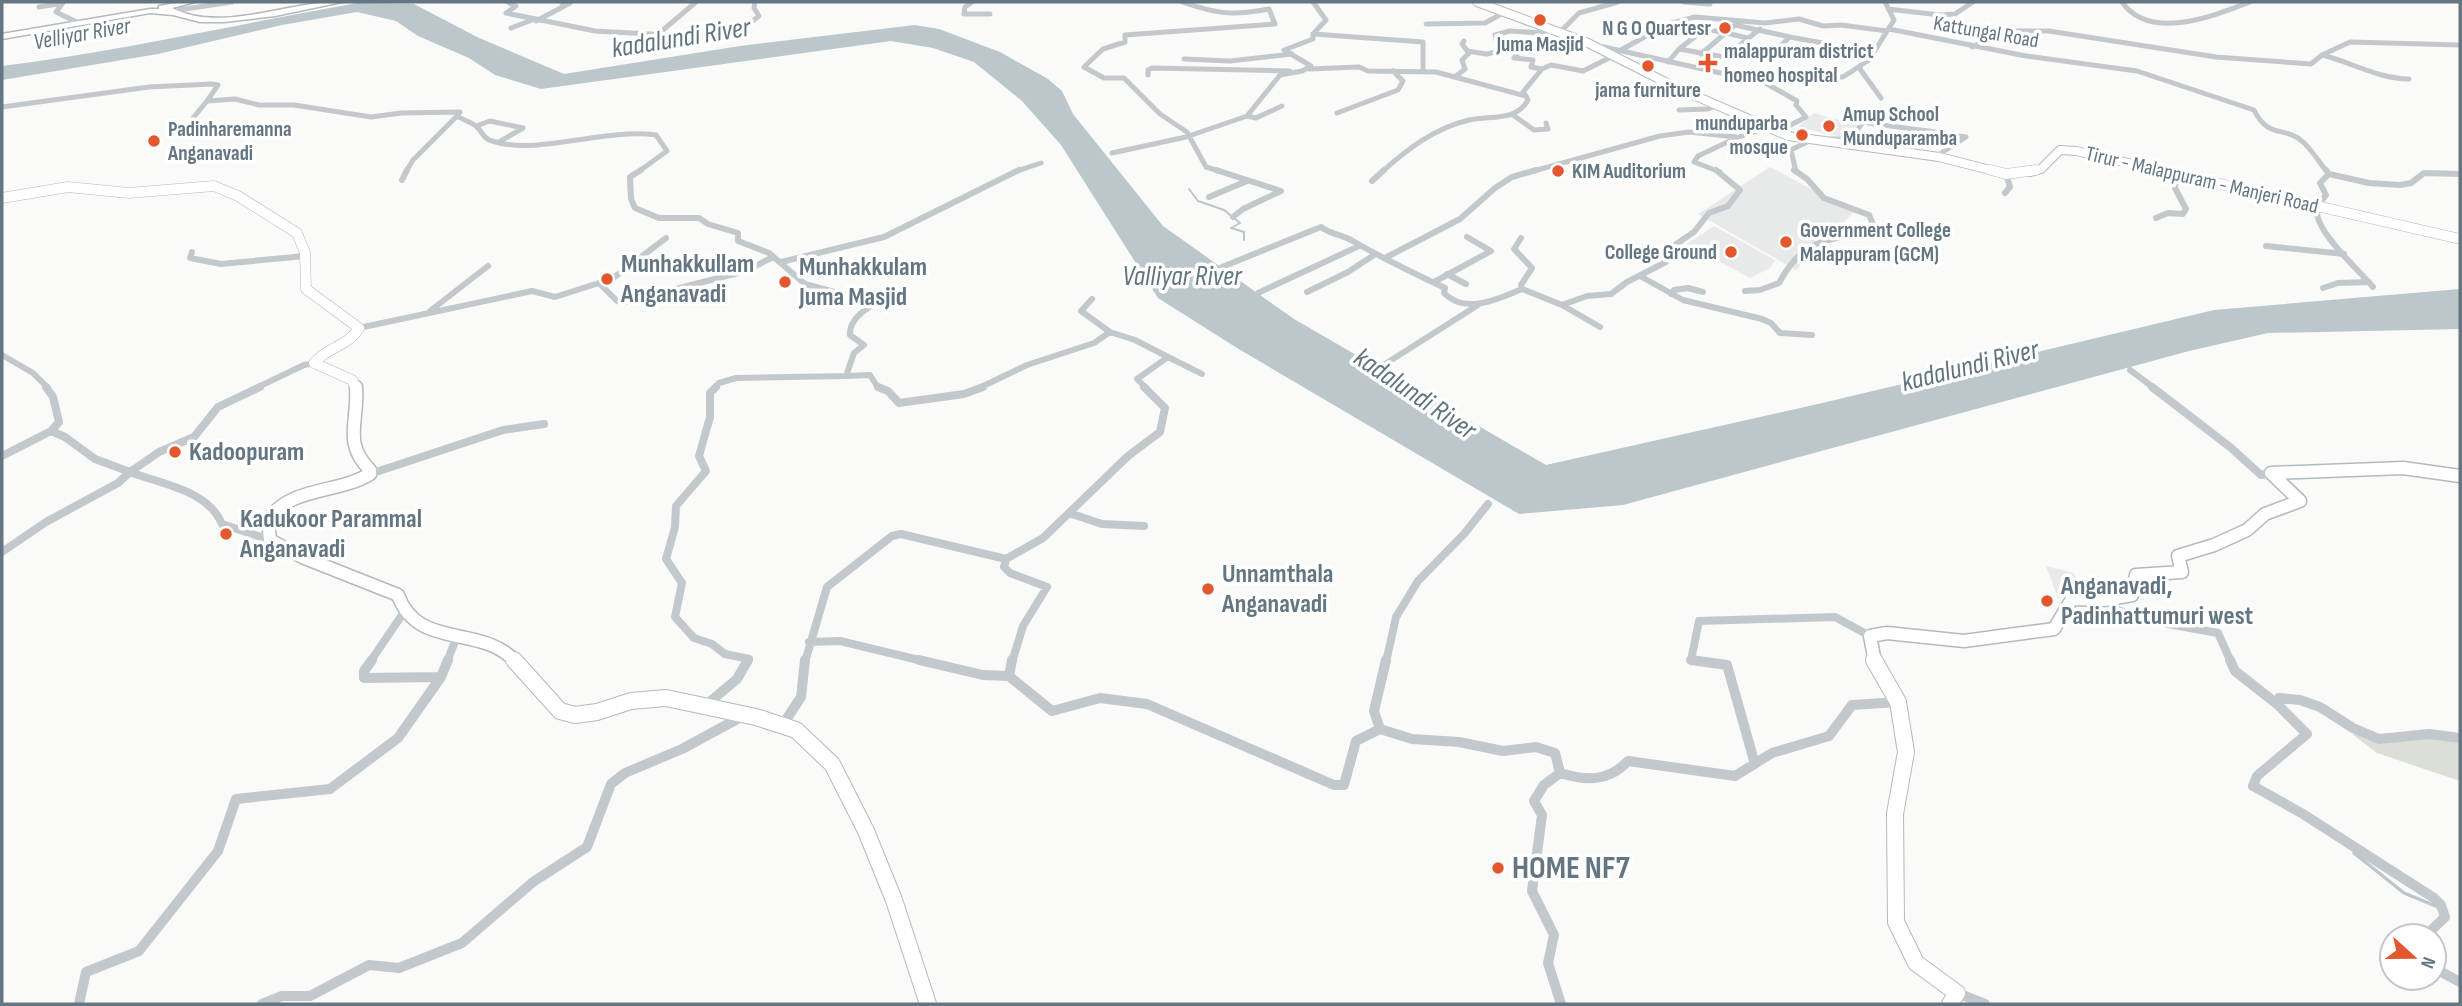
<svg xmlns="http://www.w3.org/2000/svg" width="2462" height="1006" viewBox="0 0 2462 1006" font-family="'Sofia Sans Condensed',sans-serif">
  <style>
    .built { fill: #e8e9e9 }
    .green { fill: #dadfd7 }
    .water { fill: #bbc7cb }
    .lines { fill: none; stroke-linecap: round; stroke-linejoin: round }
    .stream-far1 { stroke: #bbc7cb; stroke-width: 2 }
    .stream { stroke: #bbc7cb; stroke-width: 3.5 }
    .secondary-far2-casing { stroke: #b3babf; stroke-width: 11 }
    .secondary-far1-casing { stroke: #b3babf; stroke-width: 15 }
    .secondary-casing { stroke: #b3babf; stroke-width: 18 }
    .primary-far1-casing { stroke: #b5babe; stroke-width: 10 }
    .primary-casing { stroke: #b5babe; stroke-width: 11 }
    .trunk-casing { stroke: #b4b9bd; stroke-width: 3 }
    .minor-far3 { stroke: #c3c8cc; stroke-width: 5 }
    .minor-far2 { stroke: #c3c8cc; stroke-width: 6 }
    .minor-far1 { stroke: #c3c8cc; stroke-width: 8 }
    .minor { stroke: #c3c8cc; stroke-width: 10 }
    .secondary-far2 { stroke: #fff; stroke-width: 10 }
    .secondary-far1 { stroke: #fff; stroke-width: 12 }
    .secondary { stroke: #fff; stroke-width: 16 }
    .primary-far1 { stroke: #fff; stroke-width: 8 }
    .primary { stroke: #fff; stroke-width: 10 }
    .trunk { fill: #fff; fill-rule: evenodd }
    .poi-dot { fill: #e4572e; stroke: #fff; stroke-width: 2.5 }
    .labels { text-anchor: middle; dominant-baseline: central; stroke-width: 7; stroke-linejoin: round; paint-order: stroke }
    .far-poi-label { font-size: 21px; font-weight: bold; fill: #657683; stroke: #fff; text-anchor: start }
    .far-street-label { font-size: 21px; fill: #657683; stroke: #fff }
    .far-water-label { font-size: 23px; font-style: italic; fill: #60757c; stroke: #fff }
    .poi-label { font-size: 26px; font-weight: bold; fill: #657683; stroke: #fff; text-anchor: start }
    .water-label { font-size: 28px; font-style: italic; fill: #60757c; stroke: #fff }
    .near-poi-label { font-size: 32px; font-weight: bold; fill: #657683; stroke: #fff; text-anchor: start }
  </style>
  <rect width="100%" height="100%" fill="#fafaf8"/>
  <path class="built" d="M1814 113 1859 126 1850 139 1798 127Z
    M1770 167 1854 212 1796 270 1698 214Z
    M1714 226 1775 260 1770 268 1750 278 1687 244Z
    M2046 566 2074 573 2083 597 2058 598Z"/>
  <path class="green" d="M2352 734 2460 737V781L2377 753Z"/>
  <path class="water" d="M357 3 414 4 477 37 564 74 740 46 915 25 939 29 1000 52 1048 79 1062 91 1073 114 1163 226 1294 319 1546 465 1818 404 2214 310 2460 289V329L2268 333 2189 351 1623 505 1519 514 1237 348 1158 298 1061 145 1022 101 974 62 933 48 891 41 541 89 495 75 469 58 418 36 396 21 357 12 282 25 158 54 2 80V66C121 51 238 24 357 3Z"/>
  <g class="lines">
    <path class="stream-far1" d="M1189 189 1198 201 1224 210 1240 223 1231 228 1244 232V240"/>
    <path class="stream" d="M2354 853 2404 893 2438 907"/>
    <g class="secondary-far2-casing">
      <path id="secondary-far2" d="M2 198 68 187 129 193 214 186 238 196 297 233 305 253 306 289 359 328C349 346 327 347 314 363L352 380 356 388"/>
    </g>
    <g class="secondary-far1-casing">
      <path id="secondary-far1" d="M356 387C359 421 342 442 370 470V474C337 494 291 486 268 520L270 540 302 557 398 595C418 651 481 623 516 662
        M1875 662 1870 636 1887 633 1964 641 2054 629 2072 599 2104 600 2132 595 2136 575 2182 572 2178 556 2214 545 2247 530 2265 514 2300 501 2271 473 2403 468 2460 476"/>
    </g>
    <g class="secondary-casing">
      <path id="secondary" d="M514 660 560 711 575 715 597 712 631 701 666 698 756 717 796 730 832 764 866 831 894 900 928 1004
        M1874 660 1898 702 1906 752 1895 814 1896 922 1916 963 1957 993 1950 1004"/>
    </g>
    <g class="primary-far1-casing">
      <path id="primary-far1" d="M1477 2 1588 43 1675 87 1788 136 1939 157 1998 172
        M2030 172 2041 169 2060 150 2076 151 2168 172"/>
    </g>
    <g class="primary-casing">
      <path id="primary" d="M1991 170 2006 174 2036 170
        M2160 170 2460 239"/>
    </g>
    <g class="trunk-casing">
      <path id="trunk" d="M181 2H195L172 8C223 34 289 0 342 2L275 16 224 22H200L173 15 150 13 2 39V34L150 9H159V6Z"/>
    </g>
    <path class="minor-far3" d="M511 2 509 3 516 6 506 13 595 31 723 38 744 28 759 16 754 8 755 2
      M972 2 965 7 964 14H990
      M1182 2C1217 14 1232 16 1269 9L1275 24 1125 35V42L1103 49 1084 67 1104 78H1124L1160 114 1187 132 1206 167 1222 172
      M1684 2 1710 4
      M2122 2C2150 42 2213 16 2250 2
      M39 7 63 3 56 12 79 23
      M1888 9 1940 15 1955 14 1973 2
      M178 10 232 2
      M536 21 570 3H562
      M1426 24 1485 23 1505 12
      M511 28 532 20
      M1889 29 2026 56 2137 71 2254 110C2269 140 2284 125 2303 142 2312 150 2319 162 2327 172
      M663 30 696 2
      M1727 33 1747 38
      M1313 34 1423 42V71
      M1595 45 1725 74 1843 77 1869 60 1894 20 1885 2
      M1972 47 2005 31H2049L2216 57 2311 64 2322 55 2350 42 2460 45
      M1679 49 1705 29 1726 33
      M1507 50 1518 53 1514 58 1533 60 1531 67 1542 69 1551 65 1583 71 1613 56
      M1621 50 1668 24 1695 17 1765 23 1799 19 1823 26 1841 25 1887 31
      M1467 51 1486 54 1507 50 1497 42 1495 35 1510 31 1542 33 1562 30 1579 13 1618 2
      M1701 54 1735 25 1790 37
      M1736 55 1741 44 1760 29
      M2322 55C2351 62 2379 79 2409 79
      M1184 59 1230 61 1292 54
      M1668 62 1679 49 1724 57 1738 55 1766 59 1790 37 1833 45 1829 54 1781 46
      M1309 69 1359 67 1368 71 1436 72 1526 96 1528 100C1516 122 1490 115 1469 120 1435 128 1407 149 1382 172
      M1860 69 1881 98
      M1148 75V70L1152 68 1290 71
      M1456 76 1465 69 1462 60 1469 53 1462 44 1464 41
      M1526 96 1523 92 1542 69
      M2 107 149 87 212 84 218 85 207 101 235 99 259 105H294L371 117 401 113 460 112 457 116C463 120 471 122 476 126 483 132 483 139 492 141 538 156 602 128 656 135L667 151 638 172
      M1679 110 1708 109 1719 105
      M1337 113 1398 90 1403 81 1393 71
      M1513 115 1534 130 1548 129 1546 123
      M1247 116 1280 75 1302 71 1311 66 1284 50 1313 39V34L1326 20 1313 2
      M193 118 207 101
      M476 126 490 121 523 128 499 142
      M1819 139H1851L1863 122C1898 128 1931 130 1966 137L1935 157
      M1112 153 1186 137 1247 116 1256 118 1282 106
      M406 172 413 160 457 116
      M1014 172 1041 163
      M1530 172 1660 136 1689 132 1736 137
      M1720 172 1694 162 1698 156 1736 138 1757 131 1785 128 1806 117 1796 105 1797 101 1753 76
      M1796 172 1791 150 1813 139"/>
    <path class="minor-far2" d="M641 170 630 177 631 199 635 208 659 218H699L708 224 738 233V241L769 253 805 284 875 303C863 311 849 320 850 335L864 345 854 353 846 376 870 375 877 386 882 388
      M1216 170 1281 191 1243 209 1233 217
      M2326 170 2329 174 2320 183 2326 195C2323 199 2318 204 2317 209 2314 231 2360 271 2373 287
      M2329 174 2369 183 2400 185 2411 183 2424 173 2460 174
      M402 180 407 170
      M1372 181 1384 170
      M2005 193 2010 187 2006 174
      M1209 197 1247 181
      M2156 218 2168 213 2183 214 2186 209 2175 188 2176 175
      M1521 238 1514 249 1532 268 1521 285 1522 289
      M2266 246 2344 254
      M192 252 190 258 221 264 305 256
      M1385 258 1460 219 1495 188 1512 177 1536 170
      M781 262 884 237 1019 170
      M1222 267 1321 227C1332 235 1340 234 1351 240 1382 258 1413 273 1445 288L1444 293C1465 315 1498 299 1522 289L1562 305 1587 296 1611 294 1627 282 1666 262 1672 255V247L1694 232 1709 213 1728 206 1740 190 1716 170
      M1447 274 1466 284
      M1640 276 1683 300 1762 319 1771 323 1780 333 1812 335
      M1434 282 1491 251 1467 237
      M604 285 666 238
      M2323 288 2338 283 2369 282
      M1745 291 1760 290 1779 283C1802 240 1823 241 1867 232L1873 224 1869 215 1824 198 1807 179 1794 170
      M1307 292 1348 272 1374 255
      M1258 293 1359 246
      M1671 294 1674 290 1688 288 1703 292
      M1562 305 1600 327
      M430 311 488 266
      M359 328 532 291 555 297 599 283 617 301 625 302 746 271 773 257
      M1110 332 1135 340 1168 357 1137 379 1146 388
      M2 355 33 373 48 388
      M1168 357 1202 374
      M1382 366 1478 305
      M2130 370 2154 388
      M256 388 304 365 314 363
      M714 388 719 383 736 378 846 376
      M979 388 1027 365 1094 343 1110 332 1081 311 1092 299"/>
    <path class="minor-far1" d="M716 387 710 393V417L699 456 706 471 676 506 675 527 666 559 682 583 675 617 694 638 712 644 725 654 749 659 747 662
      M878 387 888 391 899 403 964 394 983 387
      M2152 387 2230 447 2261 475 2271 473
      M51 431 65 437 95 459 130 472 159 452 194 437 218 407 260 387
      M2 456 51 431 59 422 53 397 46 387
      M370 474 503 430 544 424
      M1069 513 1102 524 1144 526
      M2 552 46 522 118 483 130 472C161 484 208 490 222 524L270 540
      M2110 599 2112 608 2151 621 2218 633 2231 662
      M809 642 840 641 927 662
      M370 662 404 612
      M447 662 457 636
      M805 662 827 587 892 536 901 534 1006 559
      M1012 662 1023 626 1047 587 1010 573 1004 567 1006 559 1043 538 1128 456 1160 432 1165 408 1144 387
      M1386 662 1396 617 1418 581 1464 534 1488 504
      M1703 662 1691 660 1699 621 1835 617 1870 636"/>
    <path class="minor" d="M372 660 364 671V678L441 677
      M919 660 983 675 1009 676 1052 711 1100 698 1147 704 1334 785H1344L1356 741 1380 729
      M1386 660 1374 711 1380 729 1412 739 1459 742 1503 751 1536 747 1555 753 1560 773
      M1691 660 1727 665 1755 764
      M2230 660 2235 671 2277 704 2307 734 2257 776 2253 786 2303 814 2434 898 2441 905 2445 917 2425 936
      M1009 676 1012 660
      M2277 704 2279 698 2300 700 2320 707 2353 728 2379 739 2429 734 2460 738
      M706 705 737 679 748 660
      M782 726 801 697 805 660
      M2434 968 2460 982
      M1957 993 1985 1004
      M79 1004 86 972 139 951 218 851 236 799 330 789 398 738 441 677 448 660
      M262 1004 282 996H310L369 965 399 968 462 943 533 882 587 847 611 784 625 773 682 749 743 716
      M1561 1004 1548 963 1554 935 1532 891 1542 815 1534 801 1544 785 1560 773C1586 781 1608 782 1628 761L1735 776 1772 753 1829 736 1852 705 1898 702"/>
    <use href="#secondary-far2" class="secondary-far2"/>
    <use href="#secondary-far1" class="secondary-far1"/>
    <use href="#secondary" class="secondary"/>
    <use href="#primary-far1" class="primary-far1"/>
    <use href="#primary" class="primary"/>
    <use href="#trunk" class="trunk"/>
  </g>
  <g class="poi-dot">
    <circle cx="1540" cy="20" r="7"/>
    <circle cx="1725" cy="28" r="7"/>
    <path d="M1704.5 52.5h7v7h7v7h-7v7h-7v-7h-7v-7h7z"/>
    <circle cx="1648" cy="66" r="7"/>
    <circle cx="1829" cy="126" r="7"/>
    <circle cx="1802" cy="135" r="7"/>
    <circle cx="154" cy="141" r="7"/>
    <circle cx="1558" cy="171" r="7"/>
    <circle cx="1786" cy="242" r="7"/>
    <circle cx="1731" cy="252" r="7"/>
    <circle cx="607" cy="279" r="7"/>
    <circle cx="785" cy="282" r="7"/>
    <circle cx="175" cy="452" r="7"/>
    <circle cx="226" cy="534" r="7"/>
    <circle cx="1208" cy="589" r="7"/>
    <circle cx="2047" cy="601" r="7"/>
    <circle cx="1498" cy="868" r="7"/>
  </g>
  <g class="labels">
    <g class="far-poi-label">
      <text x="1711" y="28" text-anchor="end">N G O Quartesr</text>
      <text x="1540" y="44" text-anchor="middle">Juma Masjid</text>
      <text x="1724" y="51">malappuram district<tspan x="1724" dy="24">homeo hospital</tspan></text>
      <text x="1648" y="90" text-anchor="middle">jama furniture</text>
      <text x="1843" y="114">Amup School<tspan x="1843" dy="24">Munduparamba</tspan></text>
      <text x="1788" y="123" text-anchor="end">munduparba<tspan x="1788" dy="24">mosque</tspan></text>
      <text x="168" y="129">Padinharemanna<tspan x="168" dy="24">Anganavadi</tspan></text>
      <text x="1572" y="171">KIM Auditorium</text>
      <text x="1800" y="230">Government College<tspan x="1800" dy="24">Malappuram (GCM)</tspan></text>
      <text x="1717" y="252" text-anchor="end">College Ground</text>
    </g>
    <g class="far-street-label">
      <text transform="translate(1986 32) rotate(10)">Kattungal Road</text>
      <text transform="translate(2202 180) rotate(13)">Tirur - Malappuram - Manjeri Road</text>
    </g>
    <g class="far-water-label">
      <text transform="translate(82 34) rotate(-10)">Velliyar River</text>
    </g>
    <g class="poi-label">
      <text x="621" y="264">Munhakkullam<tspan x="621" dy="30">Anganavadi</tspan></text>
      <text x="799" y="267">Munhakkulam<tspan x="799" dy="30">Juma Masjid</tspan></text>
      <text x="189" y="452">Kadoopuram</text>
      <text x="240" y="519">Kadukoor Parammal<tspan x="240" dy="30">Anganavadi</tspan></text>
      <text x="1222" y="574">Unnamthala<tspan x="1222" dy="30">Anganavadi</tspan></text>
      <text x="2061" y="586">Anganavadi,<tspan x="2061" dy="30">Padinhattumuri west</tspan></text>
    </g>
    <g class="water-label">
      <text transform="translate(681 38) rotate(-9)">kadalundi River</text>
      <text x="1182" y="276">Valliyar River</text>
      <text transform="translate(1970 366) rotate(-14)">kadalundi River</text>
      <text transform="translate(1415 394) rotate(34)">kadalundi River</text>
    </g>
    <g class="near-poi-label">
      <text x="1512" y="868">HOME NF7</text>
    </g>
  </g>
  <rect width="2462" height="1006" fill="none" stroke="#657683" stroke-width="7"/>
  <g transform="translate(2413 957) rotate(111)"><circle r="33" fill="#ffffff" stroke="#c1c8cd" stroke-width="2"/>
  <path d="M0-5L12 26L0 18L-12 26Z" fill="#e4572e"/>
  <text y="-10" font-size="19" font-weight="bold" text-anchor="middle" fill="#657683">N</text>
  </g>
</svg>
